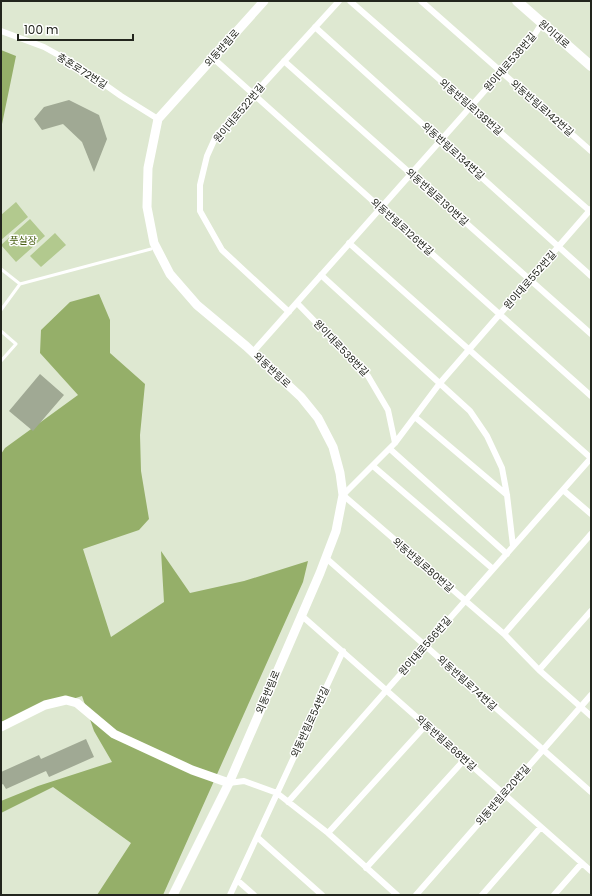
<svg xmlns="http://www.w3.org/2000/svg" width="592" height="896" viewBox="0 0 592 896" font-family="Poppins,'Noto Sans KR',sans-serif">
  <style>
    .green { fill: #b2c98e }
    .forest { fill: #95af69 }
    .building { fill: #a0a994 }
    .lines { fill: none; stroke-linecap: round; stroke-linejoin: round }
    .lane { stroke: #fff; stroke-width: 3 }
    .street { stroke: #fff; stroke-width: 6 }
    .secondary { stroke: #fff; stroke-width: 9 }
    .primary { stroke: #fff; stroke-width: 10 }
    .labels { text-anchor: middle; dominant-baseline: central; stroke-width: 3; stroke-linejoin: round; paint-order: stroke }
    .street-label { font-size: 10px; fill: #22251d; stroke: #fff }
    .park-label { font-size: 10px; fill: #496015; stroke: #fff }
  </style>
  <rect width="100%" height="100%" fill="#dee8d1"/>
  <path class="green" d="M16 202 28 217 1 240V215Z
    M30 219 45 236 16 262 1 245Z
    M55 233 66 245 41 267 30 256Z"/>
  <path class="forest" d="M1 50 16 56 1 129Z
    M99 294 110 320V353L145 384 140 435 141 471 149 519 139 530 83 549 111 637 164 602 161 551 190 593 244 581 308 561 303 582 163 895H97L131 843 53 787 1 813V801L38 786 112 762 94 731 82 696 1 722V454L5 448 78 395 40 353 41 330 70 302Z"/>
  <path class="building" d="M69 100 99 115 107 139 94 172 82 142 63 124 42 130 34 119 44 107Z
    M40 374 64 395 33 431 9 411Z
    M86 739 94 757 49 777 46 771 6 789 3 784 1 785V772L39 755 41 759Z"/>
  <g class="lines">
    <path class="lane" d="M1 269 20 284
      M1 310 20 284 151 249
      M1 331 16 344 1 361"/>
    <path class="street" d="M350 1 591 212
      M421 1 591 151
      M315 27 591 276
      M1 31 44 47 80 67 121 96 158 119
      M213 58 591 396
      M284 61 591 334
      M591 209 440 383 395 443 343 495 504 634 539 670 591 716
      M349 243 591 458
      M321 275 470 411 487 436 502 468 507 495 513 546
      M297 303 368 376 388 410 395 443
      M289 312 222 250 200 211V185L207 156 216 136 339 1
      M253 352 535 34 542 23
      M415 417 507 495
      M390 449 507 554
      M373 466 493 569
      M563 490 591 514
      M326 558 591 792
      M301 615 591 871
      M504 634 591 534
      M539 670 591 611
      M229 783 244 781 277 793 328 833 397 895
      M288 802 591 458
      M328 833 426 725
      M257 837 322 895
      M366 868 465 759
      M237 880 254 895
      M230 895 343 651
      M416 895 591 695
      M482 895 541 827
      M554 895 582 863"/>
    <path class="secondary" d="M1 727 45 705 66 700 77 703 114 734 192 770 229 783
      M173 895 229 783 320 573 336 531 343 495 340 473 333 447 318 418 301 397 246 346 197 305 170 274 154 243 147 207 148 168 158 119 264 1"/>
    <path class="primary" d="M517 1 591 66"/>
  </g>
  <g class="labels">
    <g class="street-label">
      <text transform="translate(554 34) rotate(41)">원이대로</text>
      <text transform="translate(222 48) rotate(-48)">외동반림로</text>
      <text transform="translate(510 62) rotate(-49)">원이대로538번길</text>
      <text transform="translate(82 71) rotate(32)">충혼로72번길</text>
      <text transform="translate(471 107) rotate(41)">외동반림로138번길</text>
      <text transform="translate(542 108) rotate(41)">외동반림로142번길</text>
      <text transform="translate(239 113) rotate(-50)">원이대로522번길</text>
      <text transform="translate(453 151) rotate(42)">외동반림로134번길</text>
      <text transform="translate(437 197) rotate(42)">외동반림로130번길</text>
      <text transform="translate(402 227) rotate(42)">외동반림로126번길</text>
      <text transform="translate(530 280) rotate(-49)">원이대로552번길</text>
      <text transform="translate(341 348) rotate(46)">원이대로538번길</text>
      <text transform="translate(272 370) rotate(43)">외동반림로</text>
      <text transform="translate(423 565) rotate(41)">외동반림로80번길</text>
      <text transform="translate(425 646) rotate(-49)">원이대로566번길</text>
      <text transform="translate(467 683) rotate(42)">외동반림로74번길</text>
      <text transform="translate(268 692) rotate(-67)">외동반림로</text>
      <text transform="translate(310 722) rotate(-65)">외동반림로54번길</text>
      <text transform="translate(446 743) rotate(42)">외동반림로68번길</text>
      <text transform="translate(503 795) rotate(-49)">외동반림로20번길</text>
    </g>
    <g class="park-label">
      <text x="23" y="240">풋살장</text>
    </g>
  </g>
  <rect width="592" height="896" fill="none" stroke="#22251d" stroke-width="4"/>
  <path d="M18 34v6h115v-6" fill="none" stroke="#22251d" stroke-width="2"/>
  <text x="24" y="34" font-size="12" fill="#22251d" stroke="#ffffff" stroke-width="3" paint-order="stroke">100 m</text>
</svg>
